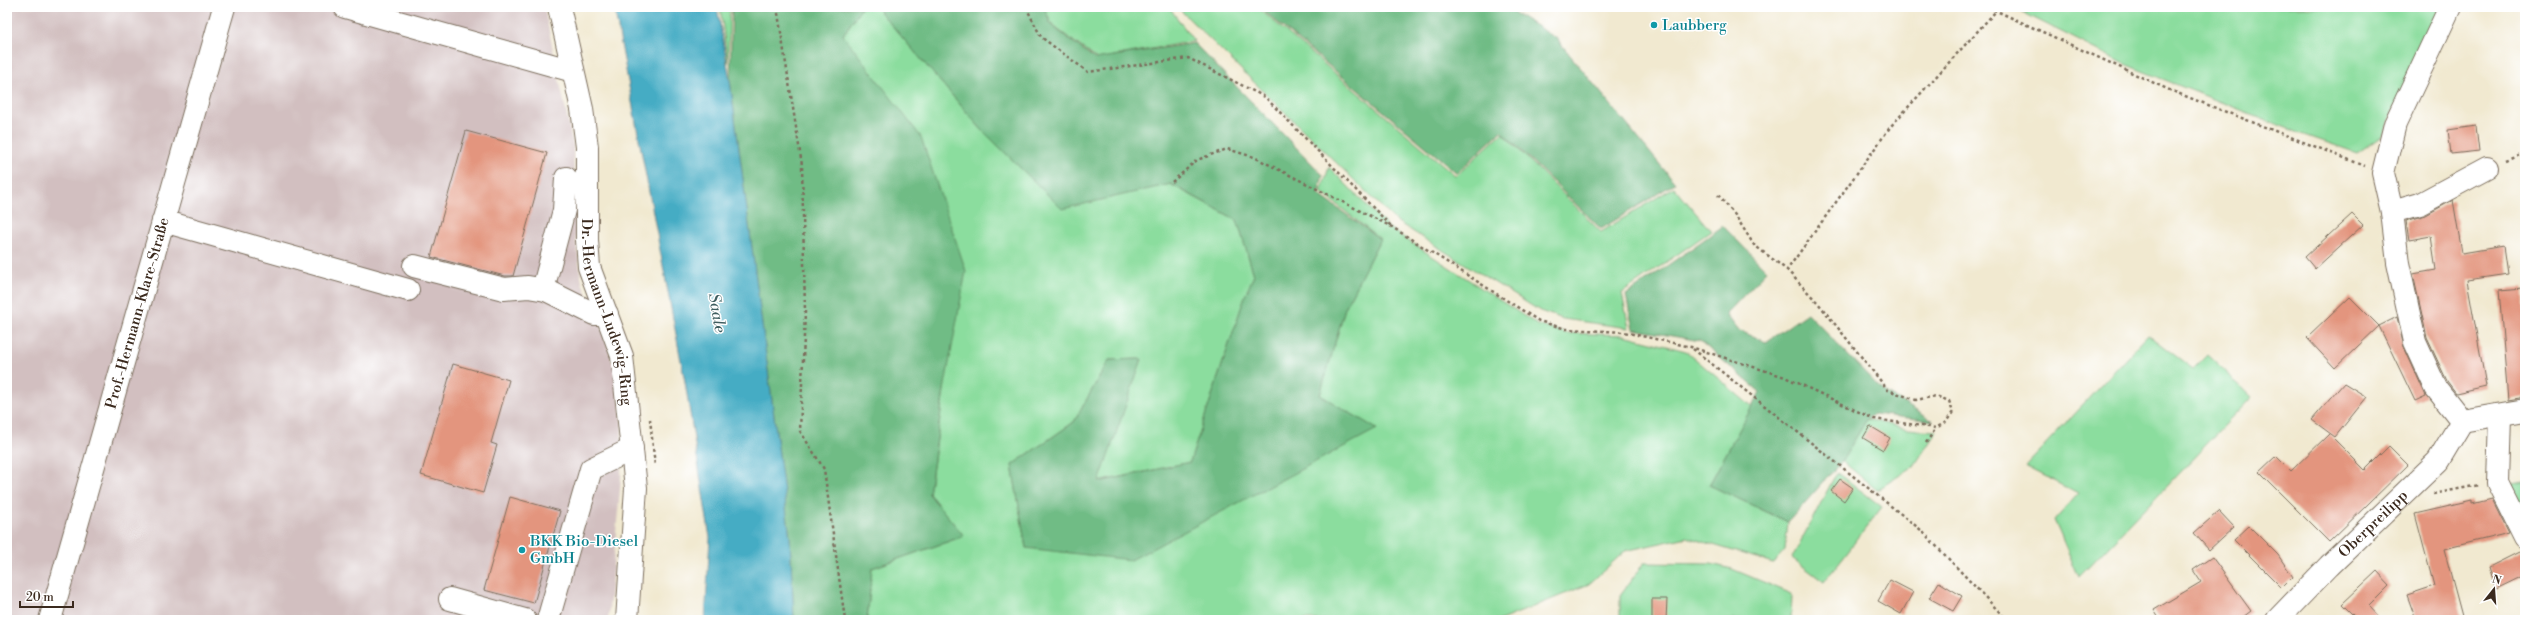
<svg xmlns="http://www.w3.org/2000/svg" width="2532" height="627" viewBox="0 0 2532 627" font-family="'Libre Bodoni',serif">
  <style>
    .industrial { fill: #d2bfc0 }
    .green { fill: #8bdd9e; stroke: #63845e }
    .forest { fill: #70bc85; stroke: #567352 }
    .water { fill: #44acc4; stroke: #406b71 }
    .building { fill: #e3957e }
    .lines { fill: none; stroke-linecap: round; stroke-linejoin: round }
    .minor-casing { stroke: #7b6d5c; stroke-width: 24 }
    .path { stroke: #7b6d5c; stroke-width: 2.5; stroke-dasharray: 3 3; stroke-linecap: butt }
    .minor { stroke: #fff; stroke-width: 22 }
    .culture-dot { fill: #0f9aa8; stroke: #fff; stroke-width: 1.5 }
    .labels { text-anchor: middle; dominant-baseline: central; stroke-width: 3; stroke-linejoin: round; paint-order: stroke }
    .culture-label { font-size: 15px; fill: #0d838f; stroke: #fff; text-anchor: start }
    .street-label { font-size: 15px; fill: #3b2a1e; stroke: #fff }
    .water-label { font-size: 16px; font-style: italic; fill: #3f5e60; stroke: #fff }
  </style>
  <rect width="100%" height="100%" fill="#fff"/>
  <filter id="ink" filterUnits="userSpaceOnUse"><feTurbulence type="fractalNoise" baseFrequency=".025" numOctaves="2"/><feDisplacementMap in="SourceGraphic" scale="8" xChannelSelector="R" yChannelSelector="G"/><feConvolveMatrix kernelMatrix="1 2 1 2 8 2 1 2 1" color-interpolation-filters="sRGB"/></filter>
  <filter id="wash" filterUnits="userSpaceOnUse"><feTurbulence type="fractalNoise" baseFrequency=".012" numOctaves="4" result="noise"/><feDisplacementMap in="SourceGraphic" scale="16" xChannelSelector="R" yChannelSelector="G"/><feGaussianBlur stdDeviation="0.9" result="paint"/><feColorMatrix in="noise" values="0 0 0 0 0 0 0 0 0 0 0 0 0 0 0 0 0 1.4 0 .05"/><feComposite in="paint" operator="in"/></filter>
  <g filter="url(#wash)">
    <rect width="100%" height="100%" fill="#f1e9d0"/>
    <path class="industrial" d="M7 7H544L573 145 576 241 582 283 605 337 617 377 622 423 621 478 608 620H7Z"/>
    <path class="green" d="M720 7H730L728 63Z
      M862 7H876L982 130 1062 208 1170 184 1237 220 1254 275 1245 296 1190 462 1098 482 1141 359 1109 360 1074 422 1012 465 1026 548 1376 429 1320 395 1345 308 1380 239 1321 192 1329 167 1389 228 1538 325 1565 333 1624 335 1686 351 1752 407 1709 485 1788 522 1785 550 1773 563 1687 537 1625 551 1589 584 1501 620H867L872 568 964 536 929 494 944 390 843 35Z
      M1044 7H1169L1194 41 1097 59 1052 25Z
      M1177 7H1257L1456 176 1502 133 1601 232 1674 187 1711 231 1622 293 1629 328 1563 319 1540 311 1396 221Z
      M2012 7H2442L2382 136 2357 153 2299 133 2127 65Z
      M2148 335 2193 369 2207 355 2252 397 2079 577 2054 520 2078 493 2025 466Z
      M1867 419 1907 429 1937 431 1914 466 1877 490 1842 461Z
      M1837 472 1882 507 1824 582 1792 558Z
      M2525 482V517L2510 489 2512 484Z
      M1644 563 1711 564 1732 569 1792 594 1791 620H1620V595Z"/>
    <path class="forest" d="M732 7H862L843 35 921 137 966 271 944 390 929 494 964 536 872 568 867 620H794L790 538 730 80Z
      M876 7H1044L1051 25 1095 59 1194 43 1323 175 1318 194 1380 239 1345 308 1320 395 1377 429 1131 560 1026 548 1012 465 1074 422 1109 360 1142 359 1099 482 1190 462 1245 296 1254 275 1237 220 1171 184 1062 209 982 130Z
      M1259 7H1505L1556 38 1675 183 1601 229 1501 131 1457 173Z
      M1723 226 1767 271 1726 314 1738 330 1766 342 1807 313 1882 390 1933 421 1874 414 1867 419 1842 461 1788 522 1709 485 1760 392 1700 341 1633 329 1626 295Z"/>
    <path class="water" d="M614 7H717L730 80 790 538 794 620H705L710 538 685 382Z"/>
    <g id="blocks">
      <path class="building" d="M2476 126 2479 151 2451 154 2448 130Z
        M466 131 547 153 513 276H505L431 257Z
        M2453 200 2462 253 2504 246 2508 274 2467 280 2486 386 2456 393 2447 381 2427 338 2413 274 2436 270 2431 236 2409 240 2406 221 2426 215Z
        M2352 214 2363 225 2315 269 2305 257Z
        M2524 288 2525 397 2508 400 2499 290Z
        M2350 297 2379 326 2335 368 2307 338Z
        M2397 317 2404 347 2426 396 2415 401 2379 326Z
        M453 364 509 380 491 443 497 445 483 493 421 475Z
        M2344 383 2367 397 2335 437 2312 420Z
        M1870 426 1890 438 1883 450 1863 438Z
        M2329 434 2365 470 2389 446 2408 465 2329 542 2259 472 2276 456 2291 471Z
        M1840 479 1853 488 1844 501 1831 491Z
        M510 497 560 511 534 603 484 590Z
        M2492 499 2509 533 2444 549 2463 620H2416L2407 595 2434 586 2415 514 2472 501V504Z
        M2219 511 2234 527 2209 550 2194 533Z
        M2249 526 2278 555 2293 577 2282 588 2234 540Z
        M2525 549V575L2496 589 2489 567Z
        M2212 557 2251 611 2239 620H2160L2154 610 2201 582 2193 570Z
        M2377 571 2390 585 2369 606 2382 620H2358L2342 604Z
        M1890 580 1913 592 1901 614 1878 601Z
        M1939 582 1962 596 1953 611 1929 598Z
        M1652 599H1667L1666 620H1652Z"/>
    </g>
  </g>
  <g filter="url(#ink)">
    <use href="#blocks" fill-opacity="0" stroke="#7b6d5c" stroke-width="1"/>
    <g class="lines">
      <g class="minor-casing">
        <g id="minor">
          <path d="M345 7 573 71"/>
          <path id="s1" d="M559 7 582 109 587 147V240L589 267 622 356 636 488 627 620"/>
          <path d="M2450 7 2395 124 2383 173 2392 212 2398 263 2415 342 2436 388 2462 421"/>
          <path d="M2392 212 2420 204 2487 168"/>
          <path d="M163 221 408 290"/>
          <path d="M414 266 504 289 528 287 546 290 594 314H607"/>
          <path d="M546 290 545 282 564 210 566 178"/>
          <path d="M2500 415 2498 483 2525 537"/>
          <path d="M2462 421 2525 410"/>
          <path d="M450 599 525 620"/>
          <path id="s2" d="M50 620 224 7"/>
          <path d="M548 620 591 469 632 449"/>
          <path id="s3" d="M2277 620 2329 566 2438 461 2462 421"/>
        </g>
      </g>
      <path class="path" d="M777 7 802 165 805 312 800 431 824 469 845 620
        M1026 7 1041 37 1088 72 1188 58 1265 97 1391 226
        M1988 7 2167 89 2365 166
        M2505 160 2525 152
        M1172 182 1197 160 1227 149 1254 157 1392 227 1539 321 1566 329 1624 332 1691 347 1785 377 1874 419 1936 428 1946 422 1953 412 1949 401 1936 396 1916 400 1888 390 1818 303 1787 270 1891 126 1996 11
        M1718 195 1735 215 1754 245 1787 270
        M1693 349 1921 530 2007 620
        M650 419 655 466
        M1926 443 1936 428
        M2433 494 2479 485"/>
      <use href="#minor" class="minor"/>
    </g>
  </g>
  <g class="culture-dot">
    <circle cx="1654" cy="25" r="4"/>
    <circle cx="522" cy="550" r="4"/>
  </g>
  <g class="labels">
    <g class="culture-label">
      <text x="1662" y="25">Laubberg</text>
      <text x="530" y="541">BKK Bio-Diesel<tspan x="530" dy="17">GmbH</tspan></text>
    </g>
    <g class="street-label">
      <text stroke="none"><textPath href="#s1" startOffset="311">Dr.-Hermann-Ludewig-Ring</textPath></text>
      <text stroke="none"><textPath href="#s2" startOffset="319">Prof.-Hermann-Klare-Straße</textPath></text>
      <text stroke="none"><textPath href="#s3" startOffset="136">Oberpreilipp</textPath></text>
    </g>
    <g class="water-label">
      <text transform="translate(717 313) rotate(80)">Saale</text>
    </g>
  </g>
  <rect width="2532" height="627" fill="none" stroke="#fff" stroke-width="24"/>
  <g transform="translate(2494 589) rotate(17)" stroke="#ffffff" stroke-width="3" paint-order="stroke">
  <path d="M0-3L7 15L0 10L-7 15Z" fill="#3b2a1e"/>
  <text y="-6" font-size="11" font-weight="bold" text-anchor="middle" fill="#3b2a1e">N</text>
  </g>
  <path d="M20 601v6h53v-6" fill="none" stroke="#3b2a1e" stroke-width="2"/>
  <text x="26" y="601" font-size="12" fill="#3b2a1e" stroke="#ffffff" stroke-width="3" paint-order="stroke">20 m</text>
</svg>
